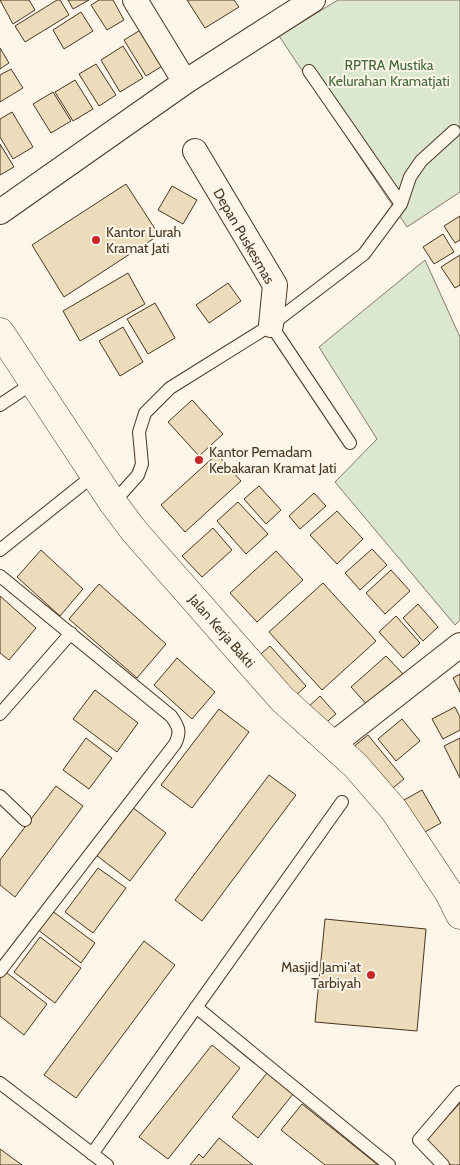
<svg xmlns="http://www.w3.org/2000/svg" width="460" height="1165" viewBox="0 0 460 1165" font-family="Cabin,sans-serif">
  <style>
    .green { fill: #dce7d0; stroke: #887966 }
    .building { fill: #ecdcbc; stroke: #4a3520 }
    .lines { fill: none; stroke-linecap: round; stroke-linejoin: round }
    .lane-casing { stroke: #4a3520; stroke-width: 14 }
    .street-casing { stroke: #4a3520; stroke-width: 26 }
    .secondary-casing { stroke: #4a3520; stroke-width: 29 }
    .lane { stroke: #fbf6e9; stroke-width: 12 }
    .street { stroke: #fbf6e9; stroke-width: 24 }
    .secondary { stroke: #fbf6e9; stroke-width: 28 }
    .poi-dot { fill: #c62828; stroke: #fbf6e9; stroke-width: 2 }
    .labels { text-anchor: middle; dominant-baseline: central; stroke-width: 4; stroke-linejoin: round; paint-order: stroke }
    .park-label { font-size: 14px; fill: #436837; stroke: #fbf6e9 }
    .poi-label { font-size: 14px; fill: #4a3520; stroke: #fbf6e9; text-anchor: start }
    .street-label { font-size: 14px; fill: #4a3520; stroke: #fbf6e9 }
  </style>
  <rect width="100%" height="100%" fill="#fbf6e9"/>
  <path class="green" d="M338 0H460V192L407 227 279 36Z
    M425 260 460 337V620L455 625 335 482 377 439 319 347Z"/>
  <path class="building" d="M0 0H29L35 10 13 24Z
    M57 0H60L69 15 25 42 15 26Z
    M68 0H89L73 9Z
    M99 0H113L124 20 107 30 91 5Z
    M187 0H234L239 7 205 28Z
    M81 12 93 31 64 49 53 30Z
    M142 29 164 65 146 76 124 40Z
    M123 46 143 78 120 92 101 60Z
    M0 48 9 63 0 69Z
    M96 64 116 95 99 106 79 74Z
    M11 69 23 88 0 102V75Z
    M75 80 93 109 73 121 55 92Z
    M53 92 71 121 51 133 33 104Z
    M12 112 33 147 13 159 0 137V119Z
    M0 144 14 167 0 175Z
    M126 184 159 235 64 297 32 245Z
    M172 186 197 200 183 224 158 210Z
    M460 216V240L455 243 444 226Z
    M443 234 454 252 434 264 423 247Z
    M460 255V285L455 288 441 267Z
    M128 273 145 304 80 341 63 311Z
    M228 283 241 301 209 323 196 305Z
    M155 303 175 338 148 354 127 319Z
    M123 327 143 362 120 376 99 341Z
    M192 400 223 434 199 456 168 422Z
    M217 454 241 481 185 532 161 505Z
    M259 486 281 510 266 524 244 499Z
    M314 493 326 506 300 529 289 516Z
    M238 502 268 534 246 554 217 521Z
    M337 511 363 539 337 564 310 535Z
    M213 528 232 550 202 577 182 556Z
    M372 549 387 565 360 590 345 573Z
    M41 550 83 589 60 616 17 577Z
    M276 551 303 580 257 622 230 593Z
    M391 570 410 591 385 614 366 593Z
    M323 583 376 641 322 690 269 632Z
    M99 584 166 644 137 678 69 619Z
    M0 596 36 628 9 660 0 653Z
    M418 604 438 627 423 641 403 618Z
    M396 616 420 643 403 658 379 632Z
    M270 646 306 686 290 701 254 660Z
    M386 656 404 675 369 707 351 687Z
    M177 658 215 692 192 719 154 685Z
    M460 674V692L453 678Z
    M95 690 138 723 117 752 73 719Z
    M320 696 336 714 321 727 305 710Z
    M455 707 460 717V730L443 739 432 719Z
    M219 709 249 732 192 808 161 785Z
    M402 719 420 741 396 761 378 739Z
    M368 735 404 779 388 792 352 748Z
    M86 738 112 758 89 789 63 770Z
    M460 738V778L444 746Z
    M269 775 296 795 202 921 175 900Z
    M56 786 83 806 15 897 0 885V860Z
    M422 790 441 823 423 833 404 800Z
    M132 807 166 833 130 881 96 855Z
    M98 868 126 888 93 933 65 912Z
    M51 910 95 943 81 963 37 929Z
    M325 919 426 929 417 1031 315 1022Z
    M40 937 81 968 55 1003 14 972Z
    M144 941 175 965 76 1098 44 1075Z
    M3 970 47 1004 24 1035 0 1016V974Z
    M212 1045 240 1068 168 1159 139 1137Z
    M267 1073 293 1094 258 1138 232 1117Z
    M460 1103V1165H451L425 1141Z
    M302 1104 378 1165H325L281 1130Z
    M219 1138 253 1165H190L199 1154 203 1158Z
    M0 1149 22 1165H0Z"/>
  <g class="lines">
    <g class="lane-casing">
      <path id="lane" d="M309 71 401 204
        M271 325 350 443
        M0 405 33 383
        M113 503 138 475 142 464 139 432 145 413 170 388 271 325 364 254 401 204 410 177 421 161 454 131
        M0 550 94 475
        M0 576 171 716C179 727 181 732 175 744L0 971
        M0 714 71 633
        M0 796 25 820
        M196 1007 389 1165
        M0 1083 107 1165
        M92 1154 342 802
        M443 1165 419 1140 460 1092"/>
    </g>
    <g class="street-casing">
      <path id="street" d="M135 0 185 82
        M195 151 275 285 271 325
        M0 212 185 82 313 0
        M332 745 460 645"/>
    </g>
    <g class="secondary-casing">
      <path id="secondary" d="M0 332 113 503 135 532 282 699 356 766 394 810 449 893 460 915"/>
    </g>
    <use href="#lane" class="lane"/>
    <use href="#street" class="street"/>
    <use href="#secondary" class="secondary"/>
  </g>
  <g class="poi-dot">
    <circle cx="96" cy="240" r="5"/>
    <circle cx="199" cy="460" r="5"/>
    <circle cx="371" cy="975" r="5"/>
  </g>
  <g class="labels">
    <g class="park-label">
      <text x="389" y="65">RPTRA Mustika<tspan x="389" dy="16">Kelurahan Kramatjati</tspan></text>
    </g>
    <g class="poi-label">
      <text x="106" y="232">Kantor Lurah<tspan x="106" dy="16">Kramat Jati</tspan></text>
      <text x="209" y="452">Kantor Pemadam<tspan x="209" dy="16">Kebakaran Kramat Jati</tspan></text>
      <text x="361" y="967" text-anchor="end">Masjid Jami'at<tspan x="361" dy="16">Tarbiyah</tspan></text>
    </g>
    <g class="street-label">
      <text transform="translate(244 236) rotate(60)">Depan Puskesmas</text>
      <text transform="translate(222 631) rotate(49)">Jalan Kerja Bakti</text>
    </g>
  </g>
</svg>
